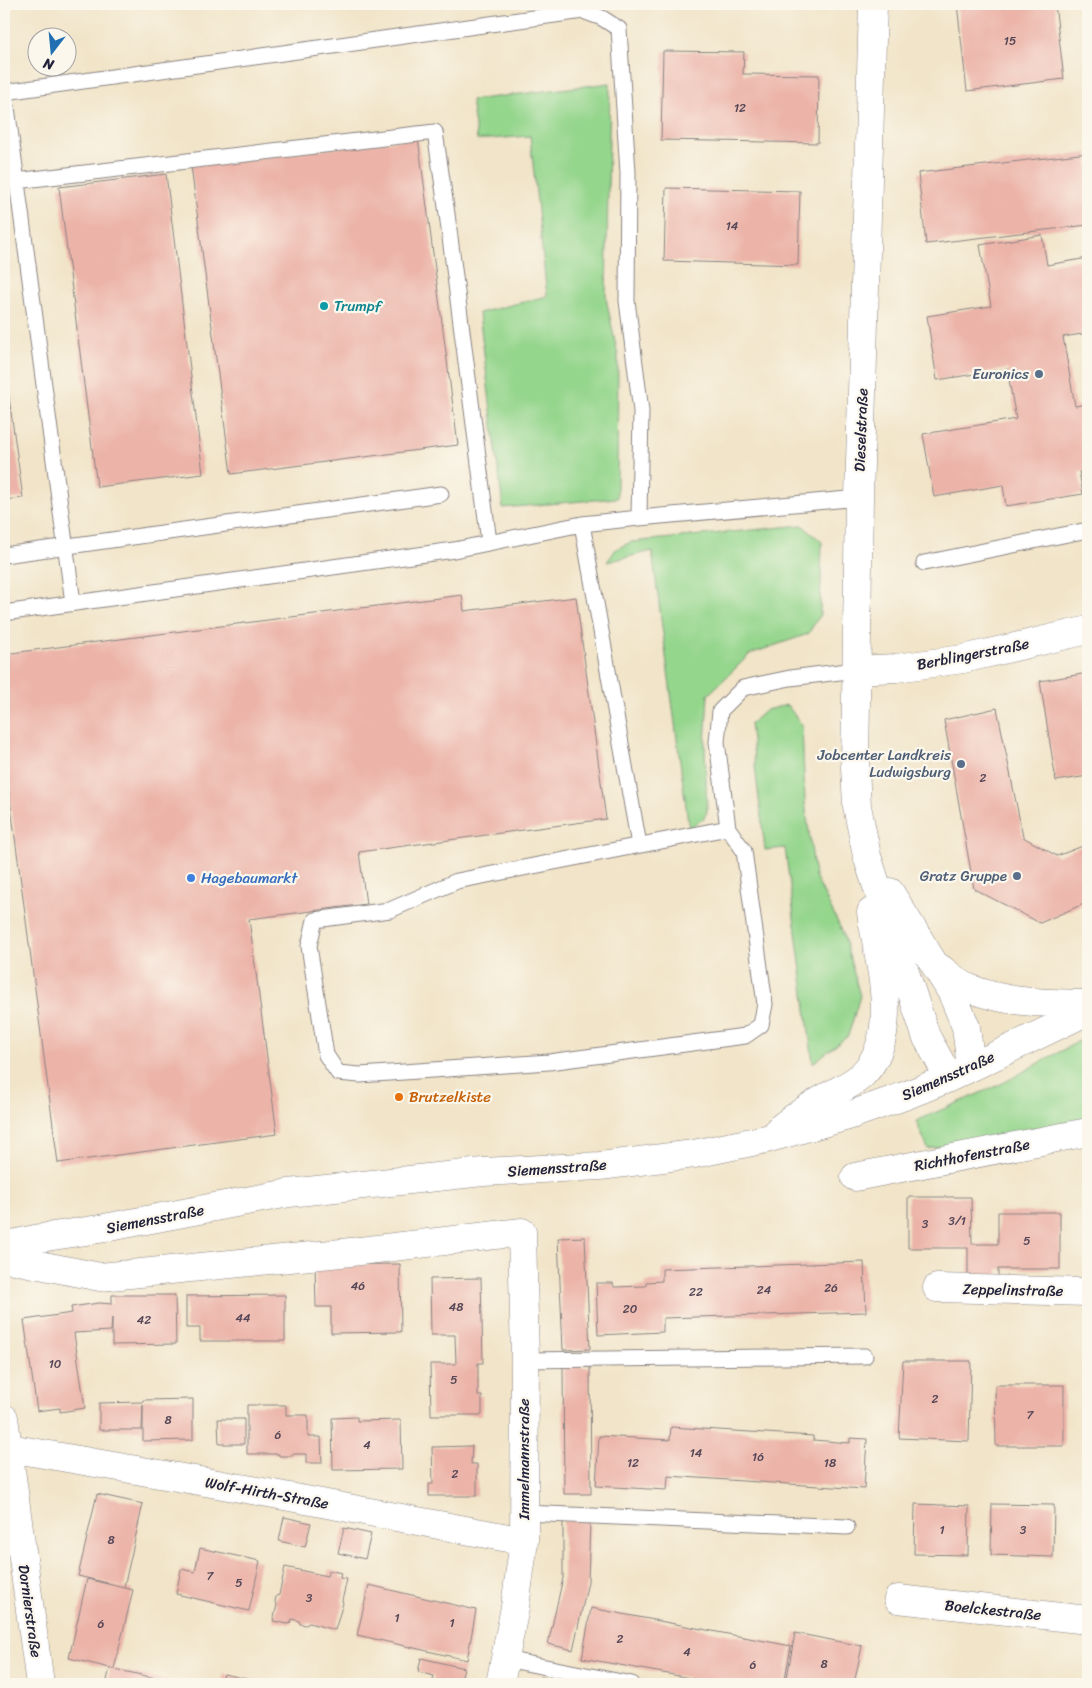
<svg xmlns="http://www.w3.org/2000/svg" width="1092" height="1688" viewBox="0 0 1092 1688" font-family="Sriracha,sans-serif">
  <style>
    .green { fill: #95d68d; stroke: #5c7c64 }
    .building { fill: #ecb3a8 }
    .lines { fill: none; stroke-linecap: round; stroke-linejoin: round }
    .lane-casing { stroke: #8a8382; stroke-width: 17 }
    .street-casing { stroke: #8a8382; stroke-width: 29 }
    .secondary-casing { stroke: #8a8382; stroke-width: 29 }
    .lane { stroke: #fff; stroke-width: 15 }
    .street { stroke: #fff; stroke-width: 28 }
    .secondary { stroke: #fff; stroke-width: 28 }
    .culture-dot { fill: #0f9aa8; stroke: #fbf7ec; stroke-width: 2 }
    .service-dot { fill: #5c6f8a; stroke: #fbf7ec; stroke-width: 2 }
    .shop-dot { fill: #3f7fe0; stroke: #fbf7ec; stroke-width: 2 }
    .food-dot { fill: #e8710a; stroke: #fbf7ec; stroke-width: 2 }
    .labels { text-anchor: middle; dominant-baseline: central; stroke-width: 4.5; stroke-linejoin: round; paint-order: stroke }
    .number-label { font-size: 12px; fill: #544656 }
    .culture-label { font-size: 15px; fill: #0d838f; stroke: #fbf7ec; text-anchor: start }
    .service-label { font-size: 15px; fill: #4e5e75; stroke: #fbf7ec; text-anchor: end }
    .street-label { font-size: 15px; fill: #22223b; stroke: #fbf7ec }
    .shop-label { font-size: 15px; fill: #366cbe; stroke: #fbf7ec; text-anchor: start }
    .food-label { font-size: 15px; fill: #c56008; stroke: #fbf7ec; text-anchor: start }
  </style>
  <rect width="100%" height="100%" fill="#fbf7ec"/>
  <filter id="ink" filterUnits="userSpaceOnUse"><feTurbulence type="fractalNoise" baseFrequency=".02" numOctaves="2"/><feDisplacementMap in="SourceGraphic" scale="10" xChannelSelector="R" yChannelSelector="G"/><feConvolveMatrix kernelMatrix="1 2 1 2 8 2 1 2 1" color-interpolation-filters="sRGB"/></filter>
  <filter id="wash" filterUnits="userSpaceOnUse"><feTurbulence type="fractalNoise" baseFrequency=".0096" numOctaves="4" result="noise"/><feDisplacementMap in="SourceGraphic" scale="20" xChannelSelector="R" yChannelSelector="G"/><feGaussianBlur stdDeviation="1.12" result="paint"/><feColorMatrix in="noise" values="0 0 0 0 0 0 0 0 0 0 0 0 0 0 0 0 0 1.4 0 .05"/><feComposite in="paint" operator="in"/></filter>
  <g filter="url(#wash)">
    <rect width="100%" height="100%" fill="#f1e4c8"/>
    <path class="green" d="M610 83 606 298 618 356 617 498 503 508 479 313 547 296 530 136 477 140 471 100Z
      M802 525 822 542 820 615 808 634 750 654 708 695 705 745 707 812 703 819 689 829 652 551 607 562 616 549 631 542Z
      M787 705 802 725 805 802 815 876 843 933 860 996 848 1036 813 1063 785 848 765 850 750 724 766 710Z
      M1088 1036V1119L928 1149 916 1121 1003 1083Z"/>
    <g id="blocks">
      <path class="building" d="M957 4H1055L1064 79 967 91Z
        M663 51 744 52 743 74 819 75 818 143 661 140Z
        M418 138 458 445 231 474 191 166Z
        M1088 153V225L926 244 918 173Z
        M166 174 203 474 97 487 59 187Z
        M666 188 800 191 798 265 664 261Z
        M1042 235 1047 265 1088 258V333L1063 337 1075 406 1088 404V471L1079 472 1083 494 1006 506 1003 485 934 497 923 434 1016 419 1007 369 937 380 927 316 991 306 980 245Z
        M4 362 23 498 4 500Z
        M462 595 464 611 576 597 606 819 359 852 366 904 249 919 277 1134 58 1163 4 754V654Z
        M1088 673V776L1056 781 1040 681Z
        M997 708 1023 837 1057 856 1088 844V902L1040 923 974 889 944 720Z
        M908 1197H971L972 1244H998V1212H1060V1269H998V1276H968V1248H908Z
        M585 1237 590 1349 563 1350 558 1238Z
        M864 1262 866 1312 663 1318V1332L598 1335 596 1283H613L614 1287 646 1286V1282L662 1281V1269Z
        M400 1264 401 1332 331 1333V1307H316L315 1265Z
        M481 1278 483 1363H478V1396H482V1415H431L430 1364H456L455 1335H431L430 1279Z
        M112 1295H175L176 1344 112 1345V1318L111 1331 74 1333 85 1408 60 1412V1408L37 1411 24 1320 72 1313 71 1307 99 1303 112 1304Z
        M285 1295V1341H200V1328H186V1296Z
        M903 1361H971L969 1441 899 1438Z
        M563 1367H590L591 1494H564Z
        M995 1385H1064V1446H996Z
        M193 1399V1440L143 1441V1405L142 1430H99V1403L143 1402V1400Z
        M247 1405H286V1415H308V1437H321L322 1463H306V1454H292V1456H279V1454H247Z
        M357 1417V1421L401 1420 402 1469 333 1470 332 1418Z
        M218 1419H244V1444H219Z
        M671 1427 813 1436V1440L850 1443V1438L867 1439 864 1489 668 1476 667 1490 596 1486 599 1436 670 1440Z
        M472 1446 471 1464H477V1496H429V1484H433L432 1447Z
        M97 1494 143 1504 124 1587 78 1576Z
        M915 1504 969 1506 968 1555 914 1554Z
        M992 1504 1054 1505 1053 1557 991 1555Z
        M284 1517 311 1523 305 1547 279 1541Z
        M563 1521H590L588 1582 573 1650 548 1644 563 1578Z
        M344 1528 371 1534 365 1559 338 1553Z
        M200 1548 260 1561 249 1611 176 1594 181 1569 195 1572Z
        M285 1567 327 1576 329 1570 341 1573 340 1578 347 1579 342 1601 343 1603 335 1630 309 1623 306 1625 300 1624 299 1621 292 1619 291 1623 288 1624 273 1621 277 1605 275 1602 276 1596 279 1595Z
        M87 1579 133 1590 114 1669 69 1658Z
        M369 1585 476 1610 467 1660 357 1635Z
        M591 1608 791 1646 784 1684H722L582 1658Z
        M795 1633 862 1646 854 1684H794L786 1683Z
        M421 1658 464 1668 460 1684H432L434 1676 418 1672Z
        M110 1668 177 1683V1684H106Z
        M224 1674 266 1683V1684H221Z
        M541 1677 565 1682V1684H540Z
        M982 1681H1050V1684H982Z"/>
    </g>
  </g>
  <g filter="url(#ink)">
    <use href="#blocks" fill-opacity="0" stroke="#8a8382" stroke-width="1"/>
    <g class="lines">
      <g class="lane-casing">
        <path id="lane" d="M16 181 435 132 447 214 489 542
          M582 524 639 845
          M4 555 441 494
          M924 563 1088 530
          M73 603 5 92 583 11 602 18 619 29 628 173 627 301 641 411 639 518 859 498
          M4 613 454 550 582 524 639 518
          M728 828 457 881 390 910 315 920 309 946 326 1055 338 1073 360 1075 549 1062 745 1036 761 1025 765 1004 744 851 728 828 717 742 720 711 743 688 790 678 856 670
          M525 1360 865 1356
          M524 1513 847 1527
          M505 1659 632 1684"/>
      </g>
      <g class="street-casing">
        <path id="street" d="M856 670 896 668 963 659 1088 630
          M855 1177 1088 1132
          M4 1258 100 1277 351 1252 522 1232 525 1360 524 1541 515 1607 500 1684
          M937 1288 1088 1292
          M4 1418 40 1684
          M9 1448 263 1492 524 1541
          M898 1599 1088 1620"/>
      </g>
      <g class="secondary-casing">
        <path id="secondary" d="M873 4 859 498 855 767 857 806 867 856 926 1036 949 1078
          M890 892 952 993 966 1027 971 1067
          M940 968C949 975 959 984 969 988 1007 1004 1048 1003 1088 1004
          M779 1129C793 1118 807 1108 823 1099 836 1091 852 1085 862 1075 903 1035 878 961 871 912
          M4 1246 40 1238 99 1229 289 1193 483 1172 600 1166 694 1154 766 1139 848 1116 907 1095 949 1078 1088 1011"/>
      </g>
      <use href="#lane" class="lane"/>
      <use href="#street" class="street"/>
      <use href="#secondary" class="secondary"/>
    </g>
  </g>
  <circle class="culture-dot" cx="324" cy="306" r="5"/>
  <g class="service-dot">
    <circle cx="1039" cy="374" r="5"/>
    <circle cx="961" cy="764" r="5"/>
    <circle cx="1017" cy="876" r="5"/>
  </g>
  <circle class="shop-dot" cx="191" cy="878" r="5"/>
  <circle class="food-dot" cx="399" cy="1097" r="5"/>
  <g class="labels">
    <g class="number-label">
      <text x="1010" y="41">15</text>
      <text x="740" y="108">12</text>
      <text x="732" y="226">14</text>
      <text x="983" y="778">2</text>
      <text x="957" y="1221">3/1</text>
      <text x="925" y="1224">3</text>
      <text x="1027" y="1241">5</text>
      <text x="358" y="1286">46</text>
      <text x="831" y="1288">26</text>
      <text x="764" y="1290">24</text>
      <text x="696" y="1292">22</text>
      <text x="456" y="1307">48</text>
      <text x="630" y="1309">20</text>
      <text x="243" y="1318">44</text>
      <text x="144" y="1320">42</text>
      <text x="55" y="1364">10</text>
      <text x="454" y="1380">5</text>
      <text x="935" y="1399">2</text>
      <text x="1030" y="1415">7</text>
      <text x="168" y="1420">8</text>
      <text x="278" y="1435">6</text>
      <text x="367" y="1445">4</text>
      <text x="696" y="1453">14</text>
      <text x="758" y="1457">16</text>
      <text x="633" y="1463">12</text>
      <text x="830" y="1463">18</text>
      <text x="455" y="1474">2</text>
      <text x="942" y="1530">1</text>
      <text x="1023" y="1530">3</text>
      <text x="111" y="1540">8</text>
      <text x="210" y="1576">7</text>
      <text x="239" y="1583">5</text>
      <text x="309" y="1598">3</text>
      <text x="397" y="1618">1</text>
      <text x="452" y="1623">1</text>
      <text x="101" y="1624">6</text>
      <text x="620" y="1639">2</text>
      <text x="687" y="1652">4</text>
      <text x="824" y="1664">8</text>
      <text x="753" y="1665">6</text>
    </g>
    <g class="culture-label">
      <text x="334" y="306">Trumpf</text>
    </g>
    <g class="service-label">
      <text x="1029" y="374">Euronics</text>
      <text x="951" y="755">Jobcenter Landkreis<tspan x="951" dy="17">Ludwigsburg</tspan></text>
      <text x="1007" y="876">Gratz Gruppe</text>
    </g>
    <g class="street-label">
      <text transform="translate(861 430) rotate(-88)">Dieselstraße</text>
      <text transform="translate(973 654) rotate(-11)">Berblingerstraße</text>
      <text transform="translate(948 1076) rotate(-24)">Siemensstraße</text>
      <text transform="translate(972 1155) rotate(-11)">Richthofenstraße</text>
      <text transform="translate(557 1168) rotate(-4)">Siemensstraße</text>
      <text transform="translate(155 1219) rotate(-11)">Siemensstraße</text>
      <text transform="translate(1013 1290) rotate(1)">Zeppelinstraße</text>
      <text transform="translate(524 1459) rotate(-90)">Immelmannstraße</text>
      <text transform="translate(267 1493) rotate(10)">Wolf-Hirth-Straße</text>
      <text transform="translate(993 1610) rotate(6)">Boelckestraße</text>
      <text transform="translate(30 1611) rotate(82)">Dornierstraße</text>
    </g>
    <g class="shop-label">
      <text x="201" y="878">Hagebaumarkt</text>
    </g>
    <g class="food-label">
      <text x="409" y="1097">Brutzelkiste</text>
    </g>
  </g>
  <rect width="1092" height="1688" fill="none" stroke="#fbf7ec" stroke-width="20"/>
  <g transform="translate(52 52) rotate(196)"><circle r="24" fill="#fbf7ec" stroke="#a4a2a5"/>
  <path d="M0-4L9 19L0 12L-9 19Z" fill="#1f6fb2"/>
  <text y="-8" font-size="14" font-weight="bold" text-anchor="middle" fill="#22223b">N</text>
  </g>
</svg>
